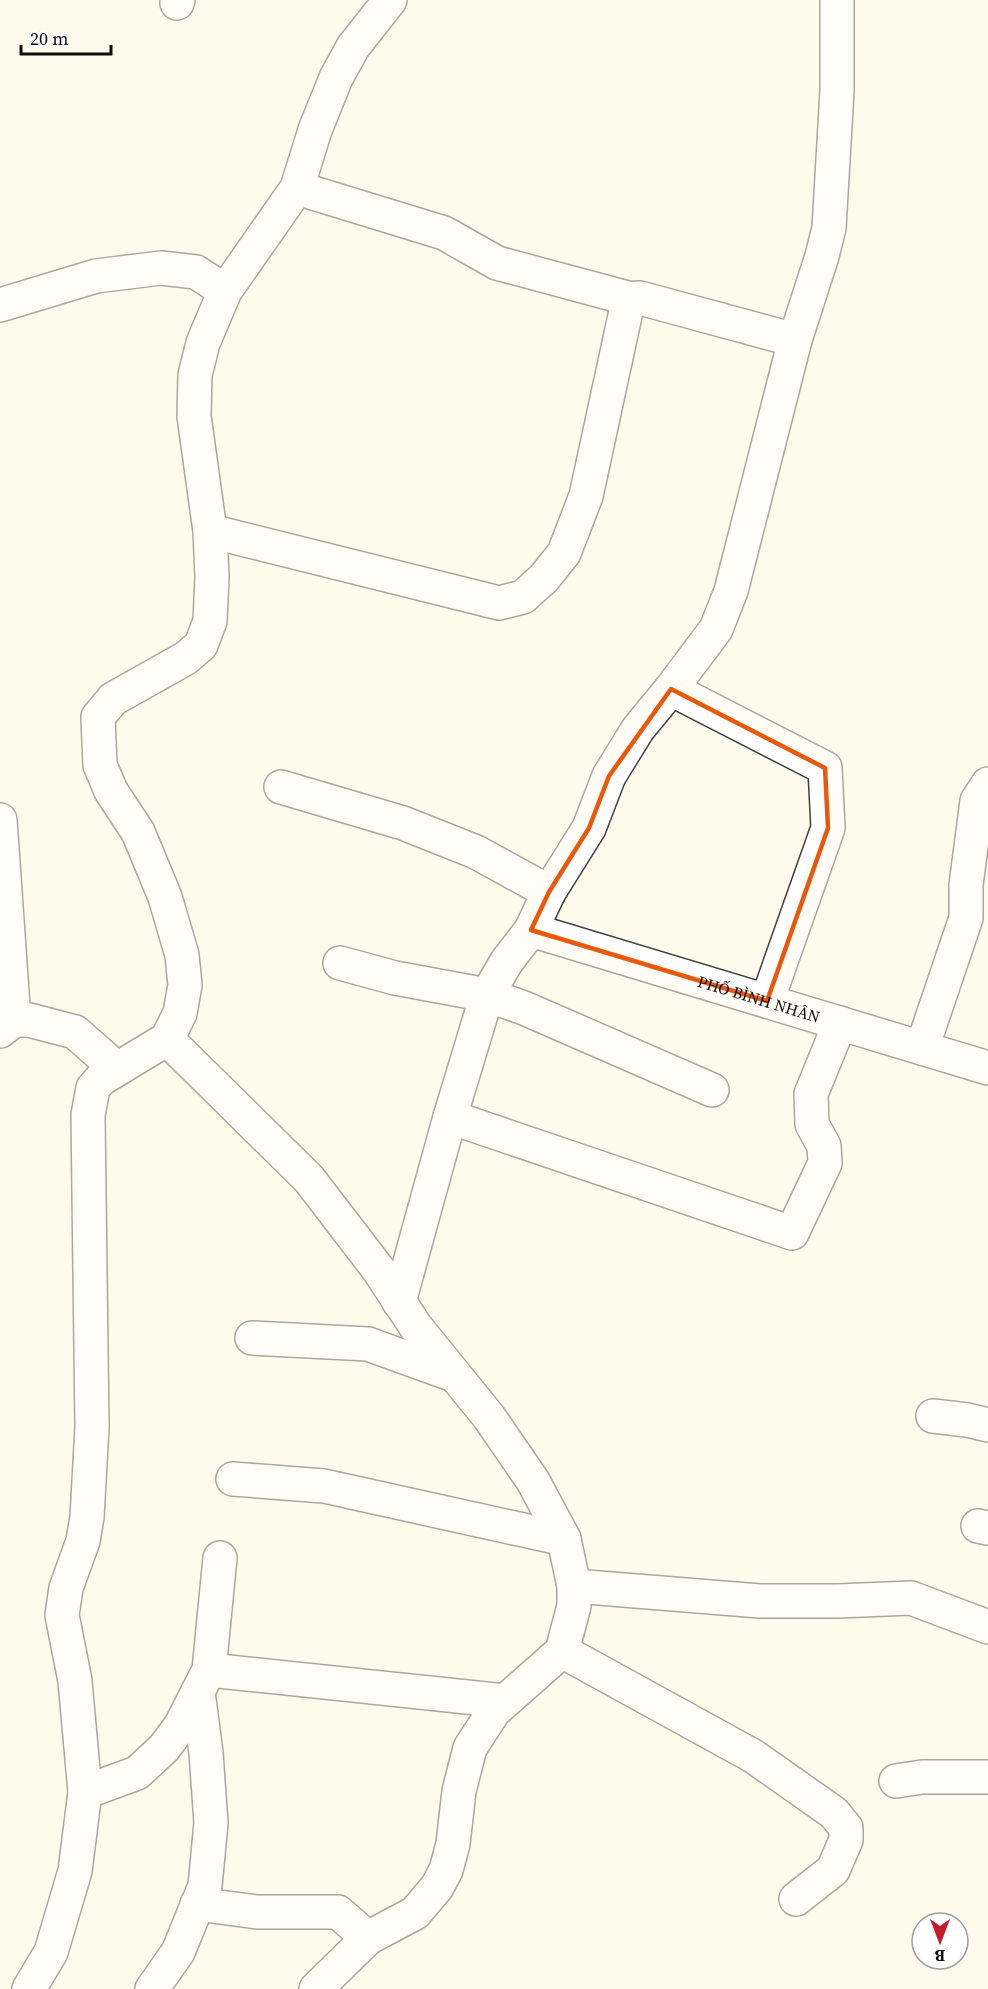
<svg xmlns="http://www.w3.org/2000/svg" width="988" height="1989" viewBox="0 0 988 1989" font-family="'Source Serif 4',serif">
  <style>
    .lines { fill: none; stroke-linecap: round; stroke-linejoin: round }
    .minor-casing { stroke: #404040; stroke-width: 36 }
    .minor { stroke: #fff; stroke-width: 33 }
    .marked { fill: none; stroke: #e8590c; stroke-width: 4.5; stroke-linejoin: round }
    .labels { text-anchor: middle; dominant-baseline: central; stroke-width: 6; stroke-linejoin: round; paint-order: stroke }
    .street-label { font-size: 16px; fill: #0d0d0d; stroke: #fff }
  </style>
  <rect width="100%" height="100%" fill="#fffbec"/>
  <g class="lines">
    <g class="minor-casing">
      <g id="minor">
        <path d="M177 3 178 0"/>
        <path d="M297 188 444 233 497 263 631 299"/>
        <path d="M0 305 96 276 161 268 196 272 225 291"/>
        <path d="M210 531 499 603 523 597 544 578 564 553 586 496 626 311 631 299 640 298 795 340"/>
        <path d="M671 689 825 768 828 828 767 1001"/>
        <path d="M281 787 403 823 476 852 549 892"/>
        <path d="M0 820 14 1020 0 1031"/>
        <path id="s1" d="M531 930 988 1068"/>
        <path d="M340 963 395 978 487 995 524 1008 712 1090"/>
        <path d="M14 1020H29L75 1032 117 1069"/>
        <path d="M167 1039 309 1179 378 1269 416 1327 489 1417 533 1481 564 1539 574 1586V1606L562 1651 494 1711 470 1748 459 1791 453 1844 446 1870 437 1887 415 1913 368 1938 316 1989"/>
        <path d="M922 1048 966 918V885L977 801 988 784"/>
        <path d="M450 1117 792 1233 825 1163 824 1146 812 1124 811 1094 840 1023"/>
        <path d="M399 1302 450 1117 487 995 507 961 531 930 549 892 589 828 609 776 638 729 671 689 716 629 731 591 795 340 822 256 829 228 837 91V0"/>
        <path d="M252 1338 368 1344 454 1375"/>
        <path d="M933 1416 967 1420 988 1425"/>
        <path d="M233 1479 324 1486 564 1539"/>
        <path d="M978 1526 988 1528"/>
        <path d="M574 1586 760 1601H838L911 1598 988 1627"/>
        <path d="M562 1651 753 1756 834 1813 846 1828V1840L833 1870 796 1899"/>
        <path d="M209 1670 505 1701"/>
        <path d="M896 1781 922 1777H988"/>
        <path d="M85 1792 137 1773 164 1748 181 1725 209 1670 220 1558"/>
        <path d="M197 1904 257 1912H338L368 1938"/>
        <path d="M29 1989 51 1952 75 1871 85 1792 75 1681 62 1615 66 1588 83 1541 87 1517 92 1427 88 1115 93 1088 101 1079 167 1039 180 1013 185 985 182 955 165 897 138 832 111 791 100 765 98 717 113 699 186 658 201 645 210 621 212 577 210 531 194 416 195 375 203 343 225 291 297 188 315 130 336 78 353 47 390 0"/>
        <path d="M152 1989 178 1952 205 1886 211 1823 206 1753 198 1692"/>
      </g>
    </g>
    <use href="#minor" class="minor"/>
  </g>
  <path d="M0 0H988V1989H0ZM671 689 825 768 828 828 767 1001 531 930 549 892 589 828 609 776Z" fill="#fffbec" fill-opacity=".55" fill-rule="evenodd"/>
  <path class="marked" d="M671 689 825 768 828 828 767 1001 531 930 549 892 589 828 609 776Z"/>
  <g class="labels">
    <g class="street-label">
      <text stroke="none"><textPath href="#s1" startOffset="238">PHỐ BÌNH NHÂN</textPath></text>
    </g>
  </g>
  <g transform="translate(940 1941) rotate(180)"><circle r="28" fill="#ffffff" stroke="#9e9e9e" stroke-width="1.5"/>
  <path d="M0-4.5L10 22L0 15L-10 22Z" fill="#c61b2b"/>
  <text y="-9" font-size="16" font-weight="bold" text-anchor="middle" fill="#0d0d0d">B</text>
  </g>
  <path d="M21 45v9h90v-9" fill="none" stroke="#0d0d0d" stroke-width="3"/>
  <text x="30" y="45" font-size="18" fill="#0d0d0d" stroke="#ffffff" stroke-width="4.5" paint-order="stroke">20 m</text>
</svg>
